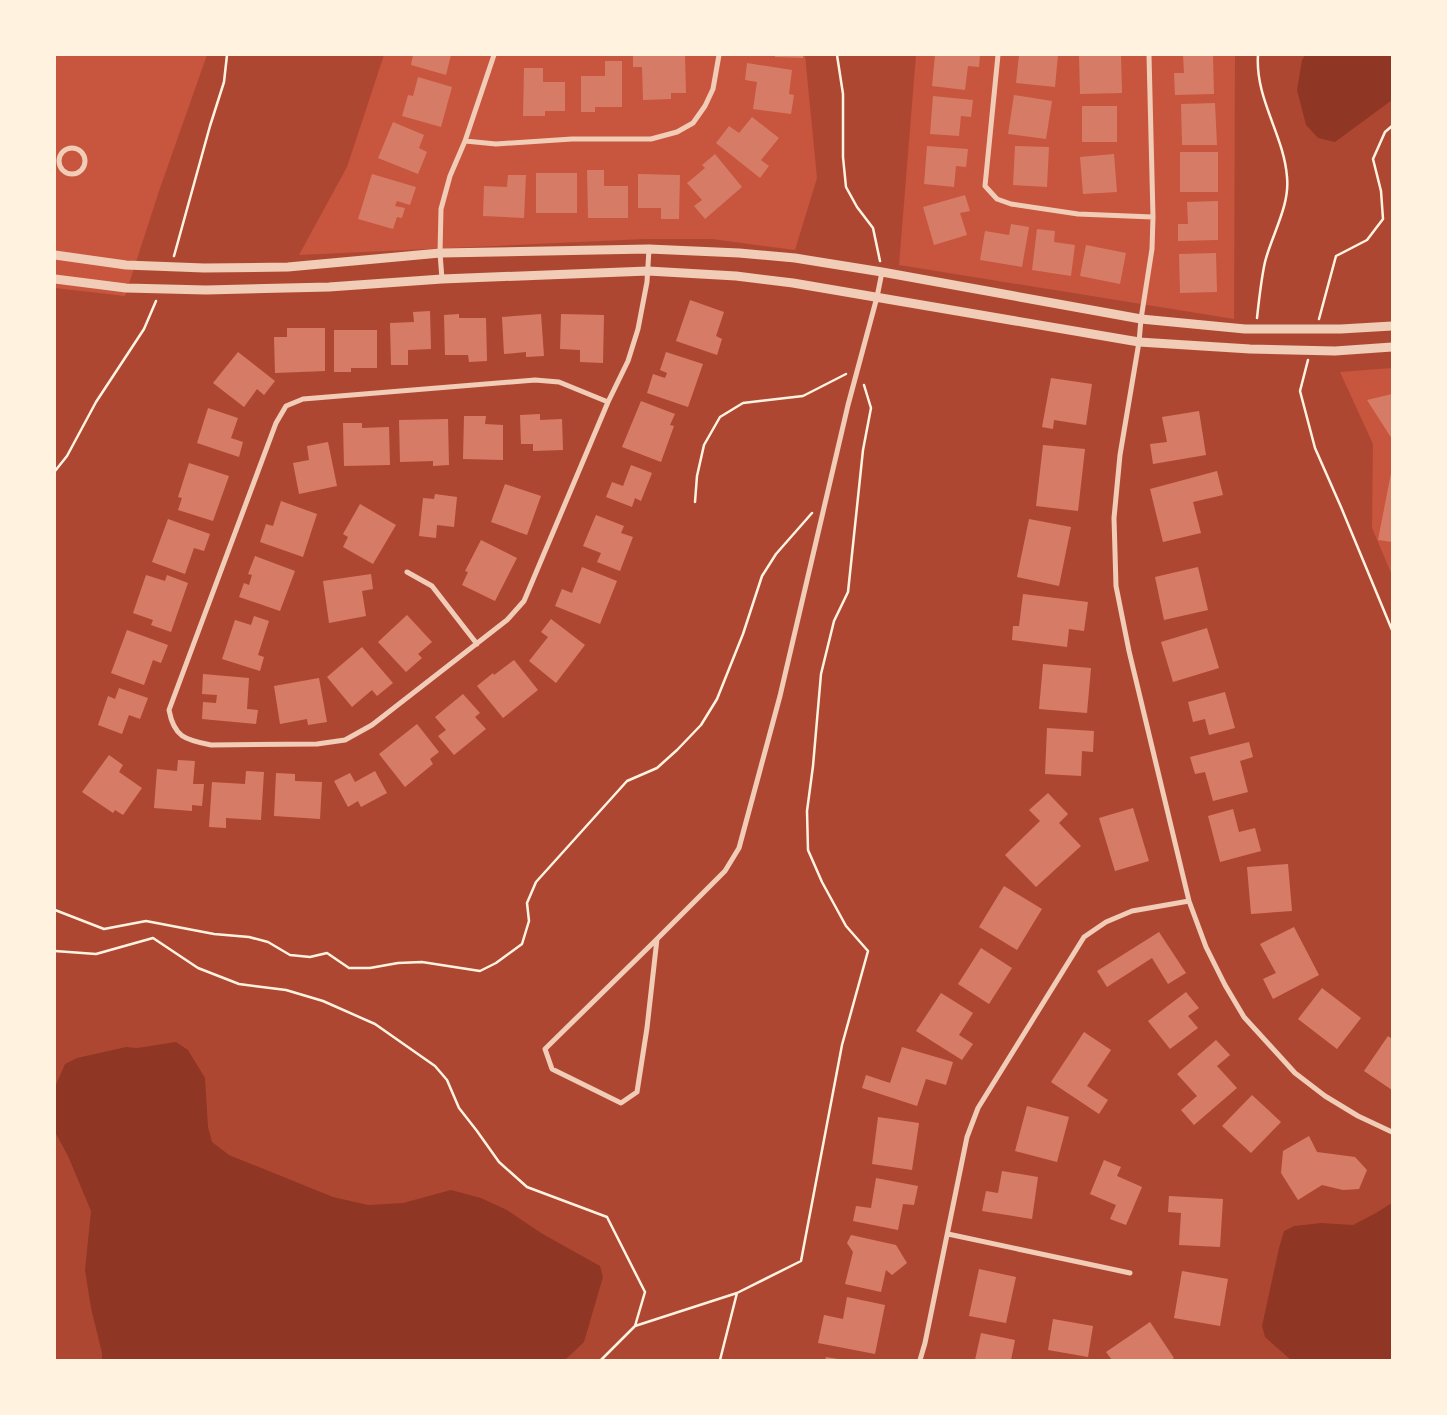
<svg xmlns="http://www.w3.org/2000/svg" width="1447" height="1415" viewBox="0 0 1447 1415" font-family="'Golos Text',sans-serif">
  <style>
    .green { fill: #ae4732 }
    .water { fill: #8f3625 }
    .building { fill: #d67c66 }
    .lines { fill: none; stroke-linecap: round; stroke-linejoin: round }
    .path { stroke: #fff3e0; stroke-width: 2.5 }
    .minor { stroke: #f1ccb7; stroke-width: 5 }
    .tertiary { stroke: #f1ccb7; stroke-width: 9 }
  </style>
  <rect width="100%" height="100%" fill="#c8553d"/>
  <path class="green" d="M207 55H384L347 167 299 255 645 239H712L795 250 817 178 805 55H916L899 265 1234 319 1235 55H1392V368L1340 372 1373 444 1372 528 1392 575V1360H55V288L125 296 160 188Z"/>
  <path class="water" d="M1305 55H1392V100L1335 142 1318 138 1306 125 1297 90 1302 60Z
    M176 1042 188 1050 205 1078 208 1127 212 1142 229 1155 333 1197 368 1205 403 1203 451 1190 481 1198 507 1210 541 1233 600 1266 603 1277 584 1342 565 1360H102V1353L91 1308 85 1270 91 1211 68 1156 55 1132V1087L65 1064 77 1058 126 1047 137 1048Z
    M1392 1203V1360H1291L1265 1337 1262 1326 1279 1248 1284 1231 1294 1226 1321 1223 1353 1225 1376 1213Z"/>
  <path class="building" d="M413 55H451L446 75 411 65Z
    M633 55H685L686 93H671V99L643 100 642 67H633Z
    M775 55H803V58L775 57Z
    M935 55H980L979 67 968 66 965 90 932 86Z
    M1019 55H1058L1055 87 1016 83Z
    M1079 55H1121L1122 93 1080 94Z
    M1183 55H1213L1214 94 1175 95 1174 73H1184Z
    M605 61H622V107H595V112H581V76H605Z
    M747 63 792 70 789 94 794 95 791 114 753 109 757 82 745 80Z
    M524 68H543V82H565V111H545V116H523Z
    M418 77 452 87 441 127 402 116 408 95 413 96Z
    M1014 95 1052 101 1046 139 1008 134Z
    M933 96 973 100 971 117 961 116 959 136 930 134Z
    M1215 103 1217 145H1182L1181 104Z
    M1082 106H1117V142H1082Z
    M752 117 779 138 761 160 769 166 760 178 716 143 729 126 739 133Z
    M393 122 424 135 419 148 427 152 418 174 378 158Z
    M927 146 968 149 966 167 956 166 954 187 924 184Z
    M1015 146 1049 147 1047 187 1013 185Z
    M1180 152H1218V192H1180Z
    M715 154 742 187 705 219 694 206 702 200 687 183 705 168 702 165Z
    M1114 154 1117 192 1083 194 1080 157Z
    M587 170H604V186H628V218H588Z
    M536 173H577V213H536Z
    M372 174 416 187 410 205 397 201 395 206 405 208 402 218 397 217 393 229 358 219Z
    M638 174 680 175 679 219H661V208H638Z
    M508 175H526L524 218 483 216 484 186 507 187Z
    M965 195 970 211 960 213 967 235 934 245 923 207Z
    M1218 201V240L1178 241V224H1188L1187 202Z
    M1011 224 1029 227 1022 267 980 260 985 231 1009 235Z
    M1037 229 1055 231 1054 242 1075 245 1071 276 1032 270Z
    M1086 245 1126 253 1120 284 1080 276Z
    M1216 253 1217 292 1180 293 1179 254Z
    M690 300 724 312 716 336 722 339 717 355 676 341Z
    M430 311 431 349 408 350V365H391L390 323 414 322 413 312Z
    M459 314V318H486L487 361 469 362 468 355H445L444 315Z
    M541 314 544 356 526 357V352L504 354 502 317Z
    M561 314 604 315 603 363 580 362V350L560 349Z
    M287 328H325V371L275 373 274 337H287Z
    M334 330H377V368H351V372H334Z
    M238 352 275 381 264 395 257 389 244 407 213 383Z
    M666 352 703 364 688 407 647 393 653 374 665 378 667 373 660 370Z
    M1051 378 1092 384 1086 425 1054 420 1053 429 1042 427Z
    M1392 394V439L1367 400Z
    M641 401 675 414 670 425 674 426 661 462 622 447Z
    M208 408 238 418 231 438 243 442 239 457 197 443Z
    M1199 411 1206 455 1153 464 1150 444 1167 442 1162 417Z
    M540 414V420L562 419 563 450 533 451V444H521L520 415Z
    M464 416H486L485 424 503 425V460L463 459Z
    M448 419 449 465 433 466V461L400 462 399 420Z
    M343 423H362V428L389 427 390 465 344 466Z
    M328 442 337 486 299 494 293 463 309 460 307 446Z
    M1043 445 1085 449 1078 511 1036 506Z
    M189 463 229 476 213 521 178 510 182 498 178 497Z
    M631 465 652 473 641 501 635 498 632 507 606 497 612 482 623 486Z
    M1217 471 1223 495 1193 502 1201 533 1163 542 1150 489Z
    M1391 473H1392V542L1378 540Z
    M505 484 541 496 527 535 491 522Z
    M435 494 457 497 454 527 437 525 436 538 419 536 423 498 434 499Z
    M281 501 317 514 303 557 260 542 266 524 273 526Z
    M360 504 396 525 373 564 343 547 348 537 343 534Z
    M596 515 624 526 621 533 633 537 620 571 597 562 601 553 583 546Z
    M168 519 210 534 204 551 194 548 185 574 152 562Z
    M1029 519 1071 527 1059 586 1017 577Z
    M481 540 517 558 495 601 462 585 468 572 465 571Z
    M255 556 295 571 280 611 239 597 244 583 249 585 252 575 248 574Z
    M582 567 617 581 600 624 555 606 562 589 572 593Z
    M1198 567 1208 610 1164 620 1155 577Z
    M371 574 373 589 362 591 366 616 329 623 323 581Z
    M146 575 165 581 167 575 188 583 171 632 151 625 153 620 133 613Z
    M1023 594 1088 602 1084 631 1069 629 1067 647 1012 640 1013 626H1019Z
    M407 615 432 642 418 654 422 658 406 672 378 642Z
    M254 616 269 621 258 655 264 657 260 671 222 659 235 620 251 625Z
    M551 619 585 645 556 683 529 661 548 637 541 632Z
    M1207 628 1219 668 1173 682 1161 642Z
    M127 630 168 645 161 663 153 660 144 685 111 673Z
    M362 647 393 683 377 696 372 690 352 707 327 677Z
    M514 660 538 690 503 718 477 686 493 673 494 675Z
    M1043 664 1091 668 1087 713 1039 709Z
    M203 674 249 678 247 709 258 710 256 724 202 719 203 702 216 703 217 695 202 694Z
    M319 678 327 722 308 725 307 719 280 724 274 686Z
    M119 688 148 698 140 719 129 715 122 734 98 725 108 696 115 699Z
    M1225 692 1235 728 1209 735 1205 719 1193 722 1188 702Z
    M463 694 480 713 475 717 486 729 454 755 438 736 446 730 435 717Z
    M417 724 439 752 430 759 433 764 405 787 379 754Z
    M1047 728 1094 731 1093 752 1082 751 1081 776 1045 774Z
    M1249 742 1253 757 1240 761 1248 792 1213 801 1205 772 1195 774 1190 757Z
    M109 755 123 765 119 772 142 788 123 815 115 810 113 813 82 792Z
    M178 760 195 761 193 784H204L202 806 192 805V811L154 808 157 769 177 771Z
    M246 771 264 772 261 820 226 818V828L209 827 212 782 245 784Z
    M375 771 387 793 361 807 358 801 348 807 334 781 350 773 355 782Z
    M276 773 295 774V781L322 782 320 819 274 816Z
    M1048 793 1068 814 1059 823 1081 846 1036 887 1005 855 1040 821 1029 810Z
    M1133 808 1149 861 1115 871 1099 818Z
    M1233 809 1239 832 1255 828 1261 851 1220 862 1208 816Z
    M1288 864 1292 911 1251 914 1247 867Z
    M1004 886 1042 909 1017 950 979 927Z
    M1294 927 1319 975 1273 999 1263 979 1276 973 1260 944Z
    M1159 932 1186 973 1168 984 1152 958 1107 987 1097 971Z
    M981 948 1012 968 989 1004 958 984Z
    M1322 988 1361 1018 1337 1049 1298 1019Z
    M1186 992 1199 1008 1188 1016 1198 1028 1170 1049 1148 1021Z
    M941 993 973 1013 959 1035 973 1044 962 1060 916 1031Z
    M1084 1032 1111 1050 1087 1086 1108 1100 1099 1114 1051 1082Z
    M1388 1036 1392 1039V1090L1364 1071Z
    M1216 1040 1230 1055 1217 1066 1237 1088 1194 1125 1181 1110 1197 1096 1177 1074Z
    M902 1047 953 1062 946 1085 926 1079 917 1106 862 1088 866 1075 890 1083Z
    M1252 1095 1281 1122 1251 1153 1222 1126Z
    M1027 1106 1069 1117 1057 1162 1015 1151Z
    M878 1117 919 1123 912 1170 872 1164Z
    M1309 1136 1317 1152 1355 1157 1367 1170 1359 1189 1343 1190 1322 1185 1298 1200 1281 1173 1283 1151Z
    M1104 1160 1121 1167 1117 1176 1142 1187 1126 1225 1110 1219 1116 1205 1090 1194Z
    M1002 1171 1038 1177 1032 1219 982 1211 986 1191 998 1193Z
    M876 1178 918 1186 914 1205 903 1204 898 1230 853 1221 856 1206 871 1208Z
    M1169 1196 1223 1199 1220 1247 1179 1245 1181 1213 1168 1212Z
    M851 1235 896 1245 907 1263 892 1275 886 1270 881 1292 845 1284 853 1252 847 1243Z
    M979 1269 1016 1277 1006 1323 969 1316Z
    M1182 1271 1228 1279 1220 1326 1174 1318Z
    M847 1297 885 1305 875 1354 818 1343 824 1315 843 1319Z
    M1053 1319 1093 1326 1088 1357 1048 1350Z
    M1150 1322 1174 1358 1171 1360H1112L1106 1352Z
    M981 1333 1015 1340 1011 1360H975Z
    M826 1357 838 1359V1360H825Z"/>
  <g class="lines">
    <path class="path" d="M837 55 843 94V157L846 187 857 207 873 228 880 261
      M174 256 210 126 224 82 227 55
      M1257 318C1259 300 1261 280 1265 262 1272 234 1290 206 1287 177 1284 135 1255 99 1258 55
      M1319 319 1336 256 1367 240 1383 219 1381 191 1373 159 1385 132 1392 126
      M1308 360 1300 391 1315 448 1341 507 1392 630
      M55 471 67 456 96 402 144 329 156 301
      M695 502 697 476 704 445 720 417 743 403 803 396 846 374
      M55 910 104 929 146 921 214 934 249 937 268 942 290 955 310 957 327 953 349 968H370L398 963 422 962 480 971 496 963 522 944 529 921 527 903 536 882 627 781 657 768 677 750 701 725 717 699 743 634 762 576 776 554 812 513
      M55 951 96 954 153 938 198 968 239 984 286 990 323 1001 375 1024 435 1066 447 1080 459 1108 477 1131 499 1162 527 1187 607 1217 645 1292 635 1326
      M601 1360 635 1326 737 1293
      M720 1360 737 1293 801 1261 842 1045 868 951 846 926 822 882 808 850 807 811 813 766 821 674 834 621 848 592 863 450 871 408 864 385"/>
    <path class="minor" d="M998 55 985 186 997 199 1011 204 1078 214 1153 217
      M1149 55 1153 217 1152 249 1141 319 1139 342 1120 455 1114 518 1116 586 1129 651 1189 901 1206 947 1225 985 1244 1017 1295 1073 1325 1096 1358 1116 1392 1132
      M465 141 496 144 572 139H651L677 132 693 123 705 106 713 89 719 55
      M59 161a13 13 0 1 1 26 0a13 13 0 1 1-26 0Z
      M442 279 440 253 441 209 450 176 465 141 494 55
      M608 402 559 382 535 380 303 399 286 406 276 423 169 710C174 737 185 740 211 745L317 744 345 740 372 725 507 620 524 601 608 402 628 361 638 329 647 282 649 249
      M407 572 432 586 477 644
      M657 939 545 1049 552 1069 621 1103 637 1092 647 1028 657 939 725 871 739 848 780 696 848 405 877 297 882 272
      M948 1234 1130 1273
      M920 1360 925 1343 967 1137 978 1108 1084 937 1106 922 1132 911 1189 901"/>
    <path class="tertiary" d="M55 255 126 265 204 268 288 267 440 253 649 249 739 253 795 258 882 272 1141 319 1245 329H1341L1392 326
      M55 279 126 288 206 290 329 287 442 279 648 271 736 276 793 283 1139 342 1250 349 1335 351 1392 347"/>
  </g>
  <rect width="1447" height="1415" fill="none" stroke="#fff3e0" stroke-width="112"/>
</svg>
